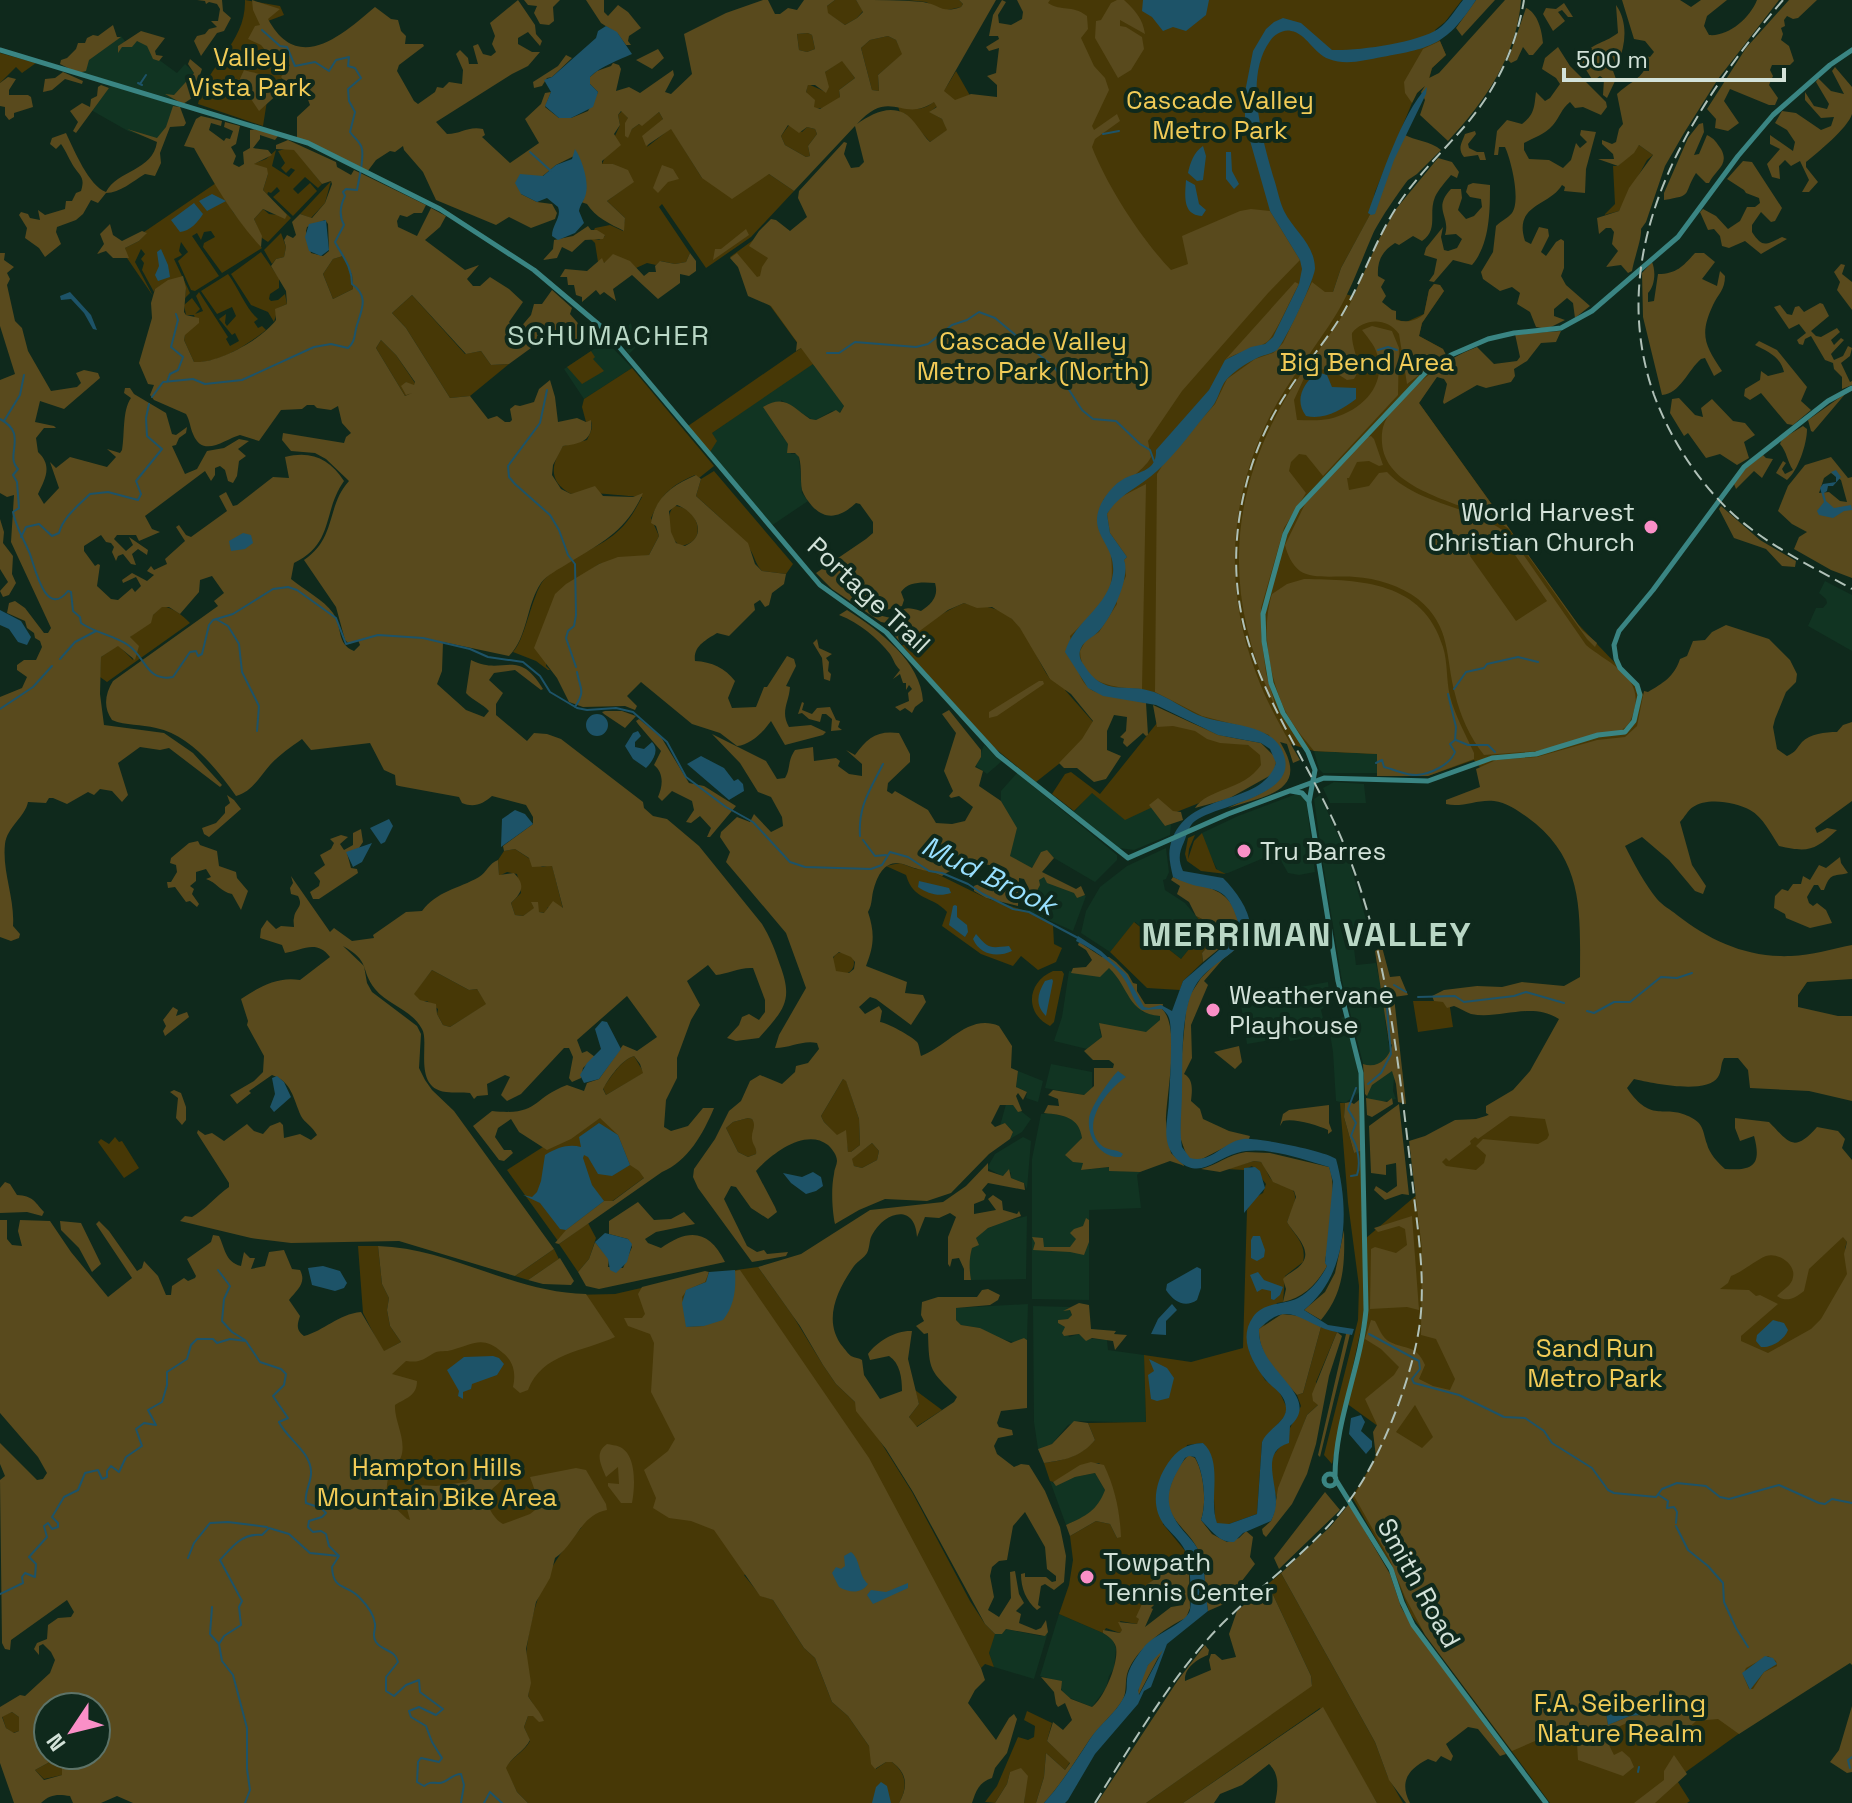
<svg xmlns="http://www.w3.org/2000/svg" width="1852" height="1803" viewBox="0 0 1852 1803" font-family="'Space Grotesk',sans-serif">
  <style>
    .built { fill: #113422 }
    .green { fill: #473806 }
    .forest { fill: #594a1d; fill-rule: evenodd }
    .water { fill: #1d5368; fill-rule: evenodd }
    .lines { fill: none; stroke-linecap: round; stroke-linejoin: round }
    .stream { stroke: #1d5368; stroke-width: 2 }
    .secondary { stroke: #3a8583; stroke-width: 5 }
    .rail { stroke: #b0c1b8; stroke-width: 2; stroke-dasharray: 12 6; stroke-linecap: butt }
    .poi-dot { fill: #fa8fc7; stroke: #0f291c; stroke-width: 3 }
    .labels { text-anchor: middle; dominant-baseline: central; stroke-width: 8; stroke-linejoin: round; paint-order: stroke }
    .park-label { font-size: 26px; fill: #f1cb57; stroke: #0f291c }
    .poi-label { font-size: 26px; fill: #d3e2d9; stroke: #0f291c; text-anchor: start }
    .street-label { font-size: 26px; fill: #d3e2d9; stroke: #0f291c }
    .neighbourhood-label { font-size: 28px; letter-spacing: 2px; fill: #b9d7c5; stroke: #0f291c }
    .water-label { font-size: 28px; font-style: italic; fill: #98dffe; stroke: #0f291c }
    .district-label { font-size: 34px; font-weight: bold; letter-spacing: 2px; fill: #b9d7c5; stroke: #0f291c }
  </style>
  <rect width="100%" height="100%" fill="#0f291c"/>
  <path class="built" d="M121 36 128 45 139 37 153 49 151 54 177 73 185 64 194 72 175 100 83 73 85 61Z
    M111 85 174 105 163 143 128 131 91 110Z
    M631 323 633 334 640 343 629 354 617 336Z
    M606 341 632 368 584 399 564 369Z
    M813 362 844 406 839 414 832 411 816 420 811 419 781 400 782 436 789 444 791 454H797L799 457 802 493 808 501 771 526 710 452 712 433Z
    M1825 581 1852 595V651L1808 626 1816 608H1823L1827 603 1826 599 1819 593Z
    M984 745 1002 761 987 774 976 766Z
    M1314 751 1377 754V773H1323L1319 769Z
    M1017 773 1117 855V860L1095 882 1054 858 1047 851 1041 852 1032 868 1009 856 1012 822 1001 801V791Z
    M1334 782 1364 784 1366 803H1330L1323 788Z
    M1091 793 1152 807 1165 826 1171 824 1170 835 1134 850 1119 848 1074 812Z
    M1299 793 1306 798 1315 872 1299 875 1288 873 1280 859 1273 854 1228 873H1219L1205 845 1202 833 1238 816Z
    M1320 795 1349 860 1371 937 1353 940 1356 965 1376 963 1387 1019 1385 1020 1394 1078 1393 1091 1396 1099 1391 1100 1367 1104V1079L1342 981 1323 864 1314 799Z
    M1166 848 1169 872 1166 879 1163 880 1165 890 1185 903 1206 928 1181 959 1135 922 1110 952 1081 933 1086 911 1100 887 1127 866Z
    M1038 873 1086 896 1073 931 1024 909Z
    M1109 965 1143 1012 1163 1017 1147 1034 1099 1029 1102 1037 1087 1049 1054 1041 1062 1017 1069 971 1082 972Z
    M1328 982 1330 1001 1321 1010 1327 1034 1290 1041 1288 1037 1247 1044 1241 1005 1244 997Z
    M1344 1017 1355 1055 1361 1091 1345 1103 1336 1101 1333 1052 1328 1021Z
    M1051 1064 1092 1072V1090L1084 1095 1045 1088Z
    M1018 1071 1043 1081 1038 1102 1026 1098 1027 1092 1016 1087Z
    M1006 1104 1013 1105 1031 1119 1022 1132 1010 1139 1013 1132 1005 1123 1000 1126Z
    M1049 1113 1072 1118 1080 1126 1082 1138 1065 1155 1083 1163 1082 1170 1110 1167 1121 1171 1140 1172 1137 1175 1141 1208 1089 1210V1300L1032 1299V1159L1041 1114Z
    M1023 1137 1031 1141 1027 1189 1024 1183 1011 1178V1172L1004 1177 987 1168 995 1154Z
    M1027 1216 1026 1279 971 1280 968 1266 972 1247 977 1243 976 1238 980 1232 1002 1222Z
    M1028 1304 1027 1340 1024 1338 1016 1343 992 1336 980 1328 961 1325 956 1320 955 1308Z
    M1033 1306 1071 1307 1066 1309 1070 1310 1072 1315 1068 1319 1058 1320V1323L1065 1327 1069 1337 1079 1334 1083 1338 1107 1340 1108 1350 1144 1355 1146 1423 1080 1421 1068 1425 1052 1444 1038 1449 1034 1422Z
    M1095 1473 1105 1490 1101 1502 1089 1515 1066 1525 1050 1481 1056 1485 1075 1477Z
    M1059 1614 1103 1633 1113 1640 1116 1648 1114 1668 1109 1676 1106 1688 1092 1707 1065 1696 1060 1686 1061 1682 1040 1676Z
    M1006 1629 1041 1636 1048 1632 1034 1679 994 1667 989 1653 992 1639 995 1634H1002Z"/>
  <path class="green" d="M245 0 280 6 284 15 268 21 271 31 305 60 282 77 281 83 289 85 267 101 263 126 198 104C207 63 246 44 245 0Z
    M835 0H856L863 11 857 18 845 25 827 13V6Z
    M906 0H959L963 4 961 7 943 11 926 2Z
    M1048 0H1462L1445 22 1435 30 1446 55 1432 68 1429 80 1417 93 1412 103 1375 192 1370 215 1341 268 1333 292C1362 293 1378 316 1406 322L1424 314 1429 290 1434 284 1440 285 1444 291 1422 323 1419 336 1443 349 1446 355 1430 365 1436 377 1419 403 1578 624 1637 686 1647 699 1746 796 1692 795 1636 819 1618 855 1658 919 1807 982 1798 995V1007L1746 1053 1618 1081 1643 1135 1844 1237 1847 1242 1845 1248 1849 1263 1852 1652 1676 1779 1690 1801 1687 1803H1550L1411 1615 1392 1567 1352 1497 1372 1464 1386 1432 1346 1403 1363 1332 1366 1238 1419 1193 1415 1177 1530 1079 1581 985 1582 916 1575 874 1563 849 1550 833 1492 782 1474 760 1428 776H1377V754L1314 751 1101 689 1065 690 1094 723 1074 752 1036 782 991 745 902 646C911 631 947 610 964 603 975 607 985 605 995 609 1026 619 1033 655 1050 679L1022 624 851 405 813 364 712 433 717 441 710 452 688 426 801 348 771 307 730 257 756 238 818 321 986 190 936 107 930 112 942 119 948 130 930 142 904 113H900L898 106C931 117 941 96 956 71L1009 164Z
    M808 33 812 35 815 49 807 52 799 50 797 34Z
    M888 36 896 40 903 54 878 75 879 91 872 90 861 48 870 40Z
    M0 53 36 63 22 73 16 67 0 83Z
    M842 60 855 78 839 90 840 97C833 104 824 110 814 108L806 92 808 84 826 92 825 72Z
    M622 111 628 118 627 138 632 129 639 124 642 125 659 112 663 119 647 147 671 128 702 178 769 174 794 191 751 237 706 268 662 204 659 207 690 253 686 262 675 264 661 261 656 265 647 263 636 268C626 257 615 255 604 263L598 262 595 243 590 238 599 240 605 236 594 230 595 228 610 225 623 231 625 218 607 201 633 182 613 164H602L620 125 618 115Z
    M789 125 802 132 807 127 815 129 817 134 808 146 810 156 806 157 785 145 781 136Z
    M1639 145 1653 155 1647 160 1619 211 1604 215 1615 204 1613 166H1618Z
    M288 148 295 150 322 184 318 188 305 177 293 189 298 194 310 183 317 191 293 216 273 197 280 191 277 187 271 193 268 192 267 195 291 218 268 242 262 238 254 219 263 209 269 214 287 216 263 190 268 174 253 164 266 159 276 150 272 166 289 177 295 170 291 168 286 173 281 168 285 163 278 151Z
    M331 181 325 203 311 218 300 214Z
    M216 183 233 212 262 248 222 273 203 247 204 243 215 237 211 231 204 232 201 240 197 233 192 236 219 276 195 291 191 290 178 261 188 252 181 242 179 251 182 255 174 259 190 293 185 298 186 288 155 289 154 292 142 270 144 263 141 259 145 254 141 249 135 262 153 296 127 258 125 248 139 241 146 233 144 232Z
    M281 233 286 247 284 257 276 259 272 264 264 250Z
    M261 252 279 278V288L270 294 269 299 271 301 278 300 285 294 287 304 278 308 274 322 268 312 251 305 231 274Z
    M343 256 352 275 353 289 333 299 323 274 333 259Z
    M228 274C238 287 246 309 258 319L254 322 258 328 262 326 266 330C247 345 219 364 194 362L184 340 185 334 196 323 194 315H186L184 305 192 298 200 309 195 314 203 311 196 296 199 292 228 337 226 339 230 346 239 341 235 333 232 335 219 319 226 314 225 323 227 326 236 316 232 307 217 314 201 291Z
    M412 295 465 354 481 351 491 365 509 364 470 396 450 398 406 328 392 313Z
    M381 340 396 355 415 383 414 386 405 382 413 393 405 396 376 348Z
    M591 351 595 357 593 359 604 371 582 384 567 367Z
    M632 368 714 466 699 478 695 475C670 486 662 494 651 518L659 536 649 555 599 564 556 594 546 666 550 670H548L536 661 513 652C524 641 531 601 541 584 553 564 599 549 617 532 629 522 635 510 642 497 621 496 590 491 571 494 549 482 550 466 563 446L587 440C590 433 594 427 591 421L586 422 582 407 584 399Z
    M714 471 793 564 786 574 762 571C755 564 755 556 749 548 733 529 715 513 696 496L701 479Z
    M674 506C698 506 710 543 680 546 669 537 664 517 674 506Z
    M162 606C174 608 182 615 190 623L107 682 100 677 101 657 118 645 133 660 130 637Z
    M1165 713 1271 754 1262 778 1164 817 1157 805 1125 820 1092 793 1074 811 1052 794 1065 774 1071 772 1100 794Z
    M1202 833 1216 869 1226 874 1201 871 1187 861 1185 854 1188 838 1195 835 1189 849 1188 859 1194 841Z
    M515 849 542 867 552 865 563 909 548 907 545 913 539 912 531 903 535 908 523 916 515 915 511 903 521 893 517 874 507 872 499 876 498 860 504 851Z
    M900 863 916 869 929 870 986 898 1029 912 1053 925 1054 944 1062 948 1056 962 1038 970 1021 956 1013 966 981 954 942 926 947 912C932 895 914 902 906 875L886 866Z
    M1196 916 1218 927 1214 939 1202 953 1203 962 1183 981 1180 990 1147 988 1110 952 1134 922 1181 959 1206 928Z
    M832 963a11 11 0 1 1 22 0a11 11 0 1 1-22 0Z
    M432 970 469 990 477 989 487 1004 450 1027 443 1025 437 1014 438 1009 427 1001H420L413 994Z
    M1053 971H1062L1064 974 1054 1022 1050 1026C1024 1013 1027 982 1053 971Z
    M1413 1001H1449L1453 1027 1418 1032Z
    M634 1056 644 1073 606 1095 603 1088C611 1077 621 1060 634 1056Z
    M843 1079 846 1080 859 1119 860 1145 851 1152H848L845 1131 837 1136 824 1122 821 1116Z
    M1340 1103H1345L1344 1117 1354 1153 1361 1151 1364 1304 1363 1319 1332 1464 1324 1455 1358 1320 1359 1286 1348 1203Z
    M601 1110 656 1169 558 1241 507 1170Z
    M748 1118 752 1119 755 1124C752 1135 757 1143 756 1154L748 1157 738 1152 726 1128 733 1122Z
    M115 1137 119 1142 122 1141 139 1168 124 1178 98 1142 101 1139 109 1144Z
    M872 1143 879 1151 877 1160 862 1168 854 1166 851 1159Z
    M1254 1161 1261 1162C1266 1167 1267 1174 1271 1179 1276 1185 1282 1184 1288 1187 1303 1193 1290 1213 1287 1222 1295 1236 1307 1244 1303 1262L1285 1276 1283 1302 1277 1303 1249 1351 1265 1380 1278 1389 1287 1408 1285 1416 1262 1442 1257 1514 1229 1524H1217L1215 1519 1212 1459 1203 1443 1187 1445 1163 1524 1186 1552 1189 1572C1169 1575 1164 1572 1147 1585L1157 1594 1153 1605 1137 1624 1120 1621 1123 1630 1120 1633 1106 1628 1103 1633 1059 1614 1069 1585 1073 1560 1070 1536 1096 1521 1110 1524 1117 1538C1118 1509 1117 1487 1099 1463H1094L1053 1482 1050 1481 1044 1463C1066 1460 1080 1456 1095 1440L1088 1423 1146 1422 1144 1355 1191 1362 1243 1348 1247 1210 1254 1198 1263 1193 1266 1184 1252 1166 1244 1170 1226 1169Z
    M588 1223 596 1238 589 1259 578 1272 559 1244Z
    M358 1246H378L382 1284 389 1298 387 1310 390 1326 401 1342 383 1352 363 1313Z
    M554 1249 559 1259 528 1280 515 1276Z
    M758 1267 793 1316 823 1365 836 1384 855 1402 862 1418 870 1425 912 1492 970 1601 985 1624 995 1634 989 1653 994 1667 985 1664 981 1668 946 1606 778 1559 744 1575 760 1595 773 1600 804 1648 815 1658 832 1702 848 1716 869 1746 876 1769 886 1762H892C907 1774 908 1787 899 1803H528L517 1792 505 1768C512 1757 524 1752 530 1741L524 1727 528 1716H533L534 1706 528 1696C532 1678 524 1663 527 1646 534 1597 549 1563 582 1527L399 1662 289 1428 513 1286 570 1295 615 1294 693 1276Z
    M1321 1327 1337 1332 1316 1382 1319 1404 1307 1415 1276 1498 1272 1477V1457L1282 1444 1301 1406 1297 1395 1303 1393Z
    M915 1390 942 1410 916 1427 909 1417 919 1404Z
    M1281 1573 1375 1742 1388 1777 1403 1803H1377L1320 1708 1183 1803H1146L1312 1685 1311 1676 1268 1584Z
    M1027 1711 1052 1723 1047 1741 1070 1762 1065 1770 1046 1753 1044 1777 1036 1803H1024L1025 1793 1010 1772 1007 1784 995 1803 985 1802 997 1786 1018 1737 1028 1740 1034 1737 1035 1726 1024 1720Z
    M12 1712 19 1717V1731L13 1733 6 1728 2 1716Z
    M57 1758 62 1765V1775L44 1779 35 1770Z"/>
  <path class="forest" d="M197 0H222L223 11 231 18 224 31 217 33 201 56 194 41 197 36 205 34 209 29 217 27 211 21H218L220 9 217 4 209 2 206 4 205 1Z
    M252 0 280 9 268 19C298 75 342 35 375 7L391 19 398 20 401 31 406 36 405 44H423L424 46 399 65 397 71 414 101 418 104 435 92 437 87 443 88 449 82 462 84 463 70 456 54 460 50 468 58 469 64H478L473 46 478 44 483 54 491 56 496 52 492 44 495 36 490 23 518 0 535 25 536 34 542 41 540 46 528 32 518 38V44L532 52H540L528 66 512 74 436 122 447 134C462 134 467 126 483 129L485 135 482 137 510 163 539 143 525 119 541 104 545 93 551 92 545 107 559 118H571L588 111 598 92 590 84V77L597 71 611 66 613 63 619 65 621 69 616 91 629 87 640 93 673 70 674 75 665 92 671 94 692 74 684 34 726 13 763 0H768L775 14H780L788 8 797 10 804 0H835L827 6 828 13 845 25 857 18 863 12 856 0C878 0 901 0 923 2 941 5 941 14 961 7L963 4 959 0H996L944 91 955 100 971 94 997 97V85L987 76 996 73 999 48 989 51 986 47 999 39 998 36H989L993 15 1002 0 1006 2 998 15 999 23 1011 25 1022 19 1023 12 1017 0H1050L1048 3C1062 12 1071 4 1087 16L1088 29 1081 38 1094 66 1105 78 1109 90 1092 126 1094 130 1117 114 1120 121 1095 139 1092 147C1107 186 1142 240 1171 270L1188 264 1182 236 1240 211 1251 209 1270 211 1300 260 1269 292 1182 391 1148 441 1151 457C1145 470 1116 489 1103 500 1106 523 1116 567 1110 587 1103 606 1084 622 1070 636 1082 703 1089 689 1146 703L1148 735 1146 736 1143 733 1127 747 1123 743 1124 739 1120 737 1126 731 1127 717 1114 715 1107 731V750L1121 756 1106 779 1094 782 1077 768H1064L1059 763 1082 739 1093 721 1071 694 1050 679 1020 628 1012 619 992 607 977 608 964 603 948 610 902 644 887 627C901 613 898 603 921 611 932 604 939 596 935 583 924 582 908 581 901 592L904 600 902 606 878 612V615L891 618 886 623 881 622 832 589 816 573 866 539 873 533V522L860 504 856 503C842 516 827 522 812 506 808 501 804 496 802 490 800 479 802 468 799 457L795 453H787L788 444 763 407C785 394 792 407 810 419L816 420 836 410 840 413 844 406 801 348 796 351 797 342 771 306 748 296 738 267 730 258 737 253 757 277 760 276 762 267 768 258 749 246 759 231 771 219 776 220 790 231 807 217 798 198 799 191 844 142 847 143 844 154 851 168 859 167 864 162 855 126 794 191 769 174 732 199 702 178 671 129 646 146 642 136 663 119 659 112 642 126 639 124 632 129 628 138 625 136V123L628 118 621 111 618 115 620 125 614 134 621 145 602 161V164H613L628 170 634 182 607 201 625 218 624 231C610 224 595 217 587 204L581 202 584 199 574 156 556 165 521 194 537 202 552 204 557 213 555 219 531 228 509 217 496 225 436 200 423 172 404 150 403 146 395 152 390 151 376 160 367 172 297 139V117L310 105C306 92 297 83 284 81L281 77 290 65 270 56 261 45 248 39 255 26 260 25 253 10ZM808 33 812 35 815 49 807 52 799 50 797 34ZM888 36 896 40 902 54 878 75 879 91 872 90 861 48 870 40ZM842 61 855 78 839 90 840 97 820 109 814 107 815 100 806 92 808 85H815L826 93 829 87 825 72ZM934 102 937 107 929 112 942 119 947 130 930 142C922 135 914 118 904 113 888 105 871 114 857 124 891 86 902 124 934 102ZM788 125 799 133 807 127 815 129 817 134 808 146 810 156 806 157 785 145 781 136Z
    M524 0H560L553 7 554 21 549 25 540 24 534 13 537 6 528 5Z
    M586 0H604V12L608 16 618 5 628 12 641 28 629 36 628 41 631 45H626L618 34 601 23Z
    M1117 0H1124C1135 10 1143 19 1145 34L1120 20V26L1126 27 1142 37 1144 49 1131 70 1118 78 1095 38 1096 21 1101 20 1111 3Z
    M1476 0H1495L1462 36 1456 28Z
    M1505 0H1521C1517 55 1485 102 1448 141L1420 115 1425 100 1421 92 1425 86 1417 93 1412 103 1405 93 1404 82 1423 49 1440 41 1446 55 1432 68 1429 78 1439 73Z
    M1622 0H1680L1691 7 1701 0H1727L1707 16 1704 26 1709 35C1728 37 1750 18 1757 0H1779L1718 79 1684 133 1665 166 1646 222 1641 229C1642 238 1634 259 1632 271L1628 273 1621 265 1606 267 1618 251 1612 244 1614 232 1611 228H1606L1599 234 1597 218 1619 211 1629 188 1653 155 1639 145 1634 153 1618 166 1598 159H1614L1613 154 1602 144V140L1612 144 1616 142 1619 129 1623 124 1617 94C1627 84 1639 80 1645 69L1640 62 1642 55 1650 57 1654 52 1645 41 1634 39Z
    M1789 0H1817L1798 18 1793 19 1787 16 1784 20 1785 26 1781 28 1783 34 1781 40 1789 46 1794 61 1790 65H1772L1770 70 1773 76 1769 85 1778 98 1775 105H1769L1730 89 1724 101 1739 123 1728 131 1715 128 1716 119 1707 109 1746 48Z
    M1564 3 1573 17H1568L1562 10 1558 12 1565 21 1553 31 1543 14 1546 8 1556 9Z
    M1616 5C1628 22 1626 44 1618 63H1615L1612 56 1609 60 1616 79 1607 98 1603 95 1604 79 1600 76 1593 81 1580 60C1591 42 1602 45 1618 33Z
    M1526 8C1538 13 1542 31 1543 43L1533 55H1529L1523 47 1517 60 1511 63 1508 60Z
    M113 25 117 37H121L89 60 86 71 78 73 60 64 61 60 67 58 76 49 78 43H85L87 38 93 35 98 36Z
    M141 31 165 38 155 51 156 55 163 56 159 61 153 59 147 46 137 41 132 47H122L118 53V46Z
    M1558 47 1570 66 1606 102 1607 107 1601 115 1583 107 1575 108 1570 102C1561 109 1560 117 1553 125 1544 135 1535 137 1524 143V150L1529 159 1549 160 1563 168 1571 160 1576 143 1580 148 1587 142 1580 135 1581 130 1596 132 1586 169 1585 193 1564 191 1565 187 1562 185C1550 206 1513 204 1525 241L1531 244 1539 227 1548 229 1549 236 1541 252 1546 256 1556 242 1561 239 1564 241V268L1561 276 1566 285 1590 306 1575 318 1573 303 1567 298 1554 309V316L1565 320 1547 329 1536 327 1530 312 1517 304 1520 293 1512 287 1500 291 1483 279 1481 272 1493 252 1496 226C1501 221 1508 218 1512 213 1521 200 1511 160 1505 147H1499L1498 155H1494L1497 131 1507 120 1522 124C1535 114 1534 107 1536 92L1545 101 1550 98 1560 84 1556 78 1542 69 1545 58Z
    M658 49 664 58 652 69 636 60Z
    M566 55 572 58 552 77 547 78 542 86 534 88 533 82 558 66Z
    M190 59 202 69 192 98 183 104 165 94 174 95 194 73 188 64Z
    M1835 67 1852 87C1852 95 1852 107 1852 114 1848 128 1817 153 1806 162V167L1818 182 1809 192H1802L1809 180 1800 161 1791 166 1785 160 1779 166 1780 179 1772 177 1767 164 1780 149 1770 144V135L1793 151 1795 142 1787 130 1775 123 1782 111 1796 113 1821 130 1831 126 1834 117 1821 118 1805 100V92L1814 106 1827 109 1829 104 1816 82 1818 78 1831 91 1844 94 1832 71Z
    M244 70C259 75 277 74 280 92L259 111 239 81Z
    M63 72 83 81 82 84 65 79 52 90 43 92 45 79 55 78Z
    M8 77 16 79 9 90V95H28L31 97 33 107 14 113V117L9 120 5 115V107L0 106V83Z
    M101 85 109 88 76 133 73 131 78 122 70 111 82 103 90 107 91 99 97 96 98 87Z
    M173 106 180 107 186 123 184 126 170 127 160 153 161 163 155 176 145 174C133 181 120 193 106 193L98 203 91 200 83 214 76 220 57 227 56 232 61 244 45 257 39 248 25 238 27 228 19 215 21 212 28 214 30 218 40 220 38 210 45 215 65 209 66 201H72L76 193 81 191C85 178 81 177 74 167 70 161 66 151 61 144L56 149 50 144 52 138 66 133C74 150 89 186 106 192 117 170 153 171 157 142L127 129 157 138 166 127Z
    M201 116 222 121 221 126 211 123 209 130 224 141 226 138 230 139 233 131 224 127 225 122 240 126 236 144 231 147 236 156 233 164 239 167 244 164 243 152 250 148V130L258 129 278 136 275 140 260 135V139L253 148 268 150 272 155 254 164 267 168 268 174 263 190 287 215 285 219 263 209 254 219 262 236 261 247C234 218 213 182 194 148L184 146 196 119Z
    M1703 123 1704 132 1694 155 1699 154 1707 135C1715 139 1716 142 1721 149 1730 165 1715 170 1709 183H1706L1696 173C1682 196 1694 195 1664 200V193L1688 138 1699 124Z
    M1475 131 1476 134 1468 144 1469 148 1477 152H1484L1486 160H1480L1478 155 1464 157C1457 148 1462 143 1465 134Z
    M1403 134C1415 141 1431 141 1441 150L1417 174 1408 180C1398 193 1378 222 1372 236 1361 261 1352 288 1337 313 1316 347 1290 378 1271 414 1229 496 1223 587 1256 673 1267 704 1284 732 1300 760L1293 763 1287 744 1280 742C1311 792 1266 795 1228 808 1245 798 1269 795 1283 774L1269 735 1252 729 1202 716 1155 692 1157 474 1167 458 1215 404 1227 379 1255 359 1273 353 1283 343 1312 282 1325 292H1333L1341 268 1373 209Z
    M288 140 336 162 337 167 351 175 354 170 426 205 422 213H414L407 217 400 215 397 221 398 227 417 236 431 208 446 216 440 227 425 240 465 270 479 265 467 279 473 286H480L490 277 509 289 523 302 509 322 513 327 519 329 531 315 534 304H542L552 290 572 308 570 314 590 337 586 344 578 347 553 332 509 364 491 365 481 351 466 354 412 295 392 313 406 328 450 398 470 396 488 419 497 416 505 422H510L512 420 510 409 515 405 520 406 534 402 539 389 550 380 555 397 558 422 577 418 586 422 591 420C594 441 580 444 563 446L553 465 552 475 561 489 571 494 595 486 603 496 633 497 643 493C626 532 601 543 567 564 559 569 547 575 541 583 526 605 528 637 509 656L443 642 442 671 437 684 466 710 484 717 489 711C482 703 473 701 466 693L471 660C504 677 517 646 543 689L541 690 515 670 494 673 489 680 503 693 496 704V715L527 741 534 733 547 734 561 739 643 802 644 808 653 816 667 819 699 846 762 924C770 937 775 950 780 965 794 1002 783 1010 759 1038L736 1041 727 1038 739 1025 742 1017 749 1014 759 1020 765 1012V1000L753 968C740 967 727 974 716 975L708 965 687 981 700 1005 691 1020 677 1058V1078L666 1100 664 1127 671 1131 688 1126 703 1108H714C703 1134 688 1161 662 1172L559 1244 555 1243 566 1230 604 1201H613L644 1178 639 1171 630 1165 618 1135 600 1118 571 1139 547 1150 519 1132 511 1119 498 1128 495 1137 504 1150H511L513 1153 504 1161 499 1160 473 1126 492 1111C540 1116 530 1099 567 1085L584 1091 587 1083 599 1079 623 1045 637 1051 657 1037 627 996 577 1040 582 1053 587 1051 595 1057 583 1068 581 1078 572 1082 569 1078 573 1057 569 1048H564L521 1094 507 1101 501 1095 510 1077 505 1075 487 1084 488 1095 477 1096 474 1099 470 1093C462 1092 454 1093 446 1092 412 1088 430 1042 422 1029 411 1009 388 1005 375 989 360 970 371 961 343 946L364 966 367 983 372 992 417 1026 421 1034 419 1068 425 1080 432 1090 454 1111 554 1249 515 1276 399 1241 291 1243 251 1238 180 1221 185 1216 192 1217C206 1209 215 1197 229 1187V1183L197 1133 198 1130 205 1135 212 1133 224 1141 247 1124 254 1131 263 1134 270 1126 280 1122 283 1125 284 1138 300 1134 311 1140 317 1135C313 1127 304 1122 301 1116 293 1098 292 1082 272 1075L249 1091 251 1093 237 1104 230 1095 254 1081 263 1072 264 1056 247 1025 248 1021 241 999C259 987 278 976 300 980L330 957C317 939 302 950 285 953L282 945 260 938 261 929 267 920 276 929 281 926 294 927C294 924 293 921 294 918 295 908 304 907 298 896L291 894 290 888 293 883 291 876 330 932 334 928 352 941 374 938 373 935 406 912 422 911C437 891 458 889 479 877 487 872 489 863 498 860L499 875 514 873C526 885 522 893 511 903L515 915 523 916 534 908 531 902H538L539 912 544 913 553 901 563 908 552 866 532 867 529 858 515 849 504 851 503 846 533 824V817L526 805 492 796C483 804 474 808 462 803L459 797 399 786 396 785 395 775 384 770 370 743 311 750 302 739C291 747 279 755 270 765 260 776 252 792 236 796 217 769 190 735 156 728 141 724 126 726 112 720 103 707 105 694 113 681L218 606 214 601 224 593 212 576 200 580 199 592 180 614 169 607H162L153 615 151 623 130 637 139 646 135 660 118 646 101 657 100 694 104 725 164 733 193 753 222 785 220 787 169 748 160 750 140 747 118 763 128 795 122 802 112 791 100 789 94 795 88 792 67 804 53 798H49L46 803 28 802C25 817 7 827 5 844 2 872 15 898 13 926L20 934 19 938 11 941 0 937V697L22 688 27 677 17 670V665L24 660H36L42 647 40 641 35 638 34 633 27 628 25 621 7 613 9 603 15 601 25 608 44 633H48L51 628 11 542 14 495 7 497 0 493V380L15 374 0 326V253H5L4 260 14 267 7 273 10 279 7 285 15 321 22 328 28 351 51 391 77 387 81 383 76 373 84 370 98 373 100 378 64 409 40 401 35 422 54 426 56 428H44L36 438 38 452C53 466 45 479 38 494L44 504 59 488 50 462 56 468 70 457 107 467 116 457 107 449 120 453 122 450C125 434 122 411 131 398L124 393 125 388H130L134 394 166 413 172 434 176 435 187 427 186 433 179 438 176 445 172 446 185 474 197 469 207 451 224 448 239 439 249 441 238 449 246 456 239 461 237 476 233 483 228 481 225 470 220 466 215 468V475L211 481 205 471 145 516 152 529 160 532 139 541 136 535H117L114 539 126 551 133 545 129 537 148 550 147 555 138 549 132 554 136 565 131 564 123 554 118 556 116 561 112 552 114 547 111 543 106 542 101 535 84 546V551L95 566 98 564 100 565 97 586 111 599 118 600 132 588 135 592 141 586 136 577 123 583 122 580 132 573 147 581 154 575 147 571 151 566 154 570 167 564 165 559 185 541 176 527 179 525 186 535 191 537 227 511 219 496 226 492 233 506 237 505 273 477 289 478 285 457C311 450 330 459 344 481 322 512 335 543 294 563L291 579C303 589 324 600 333 613 343 627 336 644 354 651L360 645 358 640 349 644 345 640 336 607 304 560C337 538 326 506 349 481L326 459 315 453 291 451 282 440 283 433 344 443 346 437 351 433 342 423 338 406 331 410 317 408 314 405H307L302 409 281 410 259 441 240 435C225 439 203 459 193 434 190 427 190 421 186 414L154 400 150 395 154 385 148 384 139 363 152 318 151 303 155 289 168 280 183 276 186 288 184 312 186 315 199 318V323L185 335 184 340 194 362C218 364 262 339 276 320L275 309 287 304 286 291 271 266 276 259 284 257 286 247 284 240 287 235 293 238 296 235 292 222 300 214 312 218 325 203 332 184 331 181 322 184 294 150 276 149V145ZM325 220 328 224 329 251 323 256 311 253 306 231 307 227ZM343 256 352 275 353 289 333 299 323 274 333 259ZM381 340 396 355 415 382 414 385 406 382 401 386 406 395 412 393 405 396 376 348ZM432 970 469 990 477 989 486 1004 450 1027 443 1025 437 1014 436 1004 420 1000 414 994ZM634 1056 640 1064 643 1073 606 1095 603 1089C610 1077 621 1060 634 1056Z
    M1438 158 1452 162 1459 172 1457 178 1451 175C1446 181 1438 190 1435 197 1428 214 1439 229 1422 241L1413 236 1399 245 1395 243C1382 251 1377 261 1378 276L1385 280 1381 287 1386 296 1382 302 1392 310 1396 311V320C1407 323 1416 321 1424 314L1429 290 1434 284 1440 285 1444 291 1422 323 1419 336 1443 349 1446 355 1407 384 1399 334C1387 317 1364 318 1352 333 1351 350 1364 365 1354 379L1347 380C1326 366 1327 369 1304 372L1349 306 1378 241 1396 209Z
    M1743 161 1752 162 1782 208 1775 221 1771 222 1761 212 1752 225V232C1763 249 1766 244 1782 237L1787 239 1761 254 1745 241 1729 248 1722 246 1720 236 1714 229 1708 230 1700 212 1703 209 1716 216 1728 229 1740 221 1747 207H1755L1760 203 1759 198 1746 193 1744 190 1727 179Z
    M662 165 673 169 679 179 668 182 658 193 653 188Z
    M1473 183 1490 185C1490 211 1490 244 1472 265L1453 260 1434 282 1429 281 1434 274 1437 259 1424 255 1426 248 1443 227 1441 237 1444 250 1448 251 1457 248 1462 239 1456 234 1445 235C1451 216 1432 209 1451 189H1461L1462 198 1458 210 1466 219 1474 216 1482 207 1481 199 1470 197 1466 192 1468 185Z
    M110 224 113 235 122 241 142 231 147 233 139 241 125 248 129 258H113L106 251 97 254 104 244 100 234Z
    M588 226 591 230H597L605 235 603 239 585 240 572 252 562 247 557 258 543 260 553 249 554 240 573 236Z
    M746 229 749 235 713 260 715 249H721Z
    M690 253 696 261V271L689 276 680 274V283L658 299 632 275 613 289 616 301 604 292 600 295 596 290 582 302V297L576 295 574 285H568L567 277H560L565 269 587 271 602 258 604 263 613 254 630 261 644 276 649 272H656L655 266 660 261 675 264 686 262Z
    M1695 253H1704L1715 262 1702 279 1717 286 1720 271 1725 276C1725 290 1718 294 1713 305 1699 335 1705 345 1722 371L1714 376 1705 358 1701 359C1688 370 1680 394 1662 395L1643 317 1642 273 1652 262C1656 271 1655 286 1648 293V302L1654 301 1658 274C1677 274 1683 266 1695 253Z
    M1841 264 1845 265 1842 274 1852 282V310L1837 290 1840 282 1834 272Z
    M1295 282 1299 284C1292 296 1275 336 1267 342 1255 350 1238 351 1225 360Z
    M1820 303 1823 304 1829 316 1811 331 1816 336 1821 337 1837 328 1840 332 1831 340 1834 345 1841 338 1844 340 1831 354 1834 360 1843 356 1848 346 1852 348 1850 356 1841 363 1850 382 1852 381V385L1842 389V377L1834 369 1833 363 1825 360 1811 336 1805 339 1803 345 1799 344 1797 340 1806 333 1799 324 1789 329 1774 307 1780 305 1787 314 1792 315 1795 307 1799 306 1804 312Z
    M1372 326 1392 331 1399 348 1398 395 1323 476 1306 455 1299 454 1291 462 1289 471 1306 493 1284 528 1261 608V635L1266 673 1276 708C1219 591 1228 482 1301 374L1305 376 1294 400 1297 420C1307 420 1318 421 1329 419 1361 412 1389 385 1376 351 1373 343 1367 337 1362 330Z
    M1561 331 1556 342 1541 343 1527 361 1514 369 1515 376 1511 382 1486 388 1477 385 1444 404 1443 402 1447 384 1444 379 1437 377 1419 403 1582 630 1597 643 1595 647 1587 639 1509 529C1474 502 1386 496 1382 443 1381 429 1384 420 1393 410 1418 382 1441 361 1477 347L1494 364 1517 361 1520 357 1515 334Z
    M1759 341 1777 350 1807 387 1801 401 1811 410 1793 425 1787 424 1761 393 1750 400 1744 396 1745 389 1760 380 1761 371 1768 376 1784 372C1781 357 1767 351 1755 345Z
    M1846 393 1813 432 1811 431 1808 420Z
    M1679 398 1695 415 1703 417 1701 408 1712 399 1733 421 1745 423 1755 435 1744 442 1749 458 1737 465 1720 454 1706 458 1688 433 1684 436 1670 413 1672 399Z
    M1803 426 1807 429C1807 444 1798 471 1787 480L1776 473 1783 461 1786 463 1782 469 1785 474 1793 470C1787 461 1787 452 1780 444L1782 439Z
    M1371 436 1374 439 1383 465 1379 466 1369 461 1357 462 1349 478H1347L1349 490 1369 486 1379 473 1387 472C1418 505 1470 505 1505 532L1474 547 1470 556 1516 621 1547 601 1513 552 1512 545 1516 544 1586 645C1606 662 1641 675 1635 706 1632 719 1630 726 1618 732L1537 751 1484 755C1470 738 1460 715 1455 694 1445 657 1452 627 1418 599 1401 586 1376 578 1355 577 1338 575 1314 580 1300 571 1292 565 1287 554 1285 545L1305 504 1367 437Z
    M1763 455 1766 458 1773 459 1762 478 1754 471 1736 489 1734 484 1746 468Z
    M1831 457 1848 478 1852 477V578L1831 570 1794 549 1799 537 1807 532 1792 524 1778 511 1788 486 1805 465ZM1831 473 1841 480 1847 502 1840 501 1829 492 1819 493 1824 478Z
    M696 475 701 479 696 496 748 543 755 564 762 571 786 574 784 584 772 593 769 605 765 607 760 600 754 604 755 610 729 636 717 633C706 640 693 646 695 661 712 662 725 668 735 681L728 698 732 708 756 707 764 687H767L787 656 794 659 796 666 786 686 790 687C789 703 780 711 789 727L811 725 826 732 823 735 785 745 771 721C764 731 751 745 737 746L720 733 692 724 641 682 627 696 637 706 635 710 625 706 583 707 569 702 557 678 534 648 555 594 566 584 599 564 618 557 649 555 659 536 656 526 651 523C655 497 673 485 696 475ZM677 505C696 512 709 535 685 546L676 543 671 532 669 511Z
    M1146 484 1142 689C1115 688 1081 685 1080 651L1086 640 1099 632 1117 604 1116 598 1126 576 1124 560 1127 557 1110 533 1107 514 1115 500Z
    M1721 506 1760 540 1796 561 1795 567 1782 566 1766 549 1734 538 1719 509Z
    M0 519 4 532 3 543 13 556 12 574 16 583 9 595 3 597 0 591 8 582 0 569Z
    M1304 579C1361 580 1423 581 1443 647 1448 663 1446 680 1450 696 1455 716 1466 735 1474 753V759L1428 776H1377V754L1314 751C1305 740 1295 728 1288 716 1270 682 1260 631 1272 594L1287 584Z
    M847 610C880 631 921 662 923 701L915 707 912 713 905 708 900 711 895 707 909 701 908 693 912 689 909 685 906 690V683H903L900 674 893 679 900 670C894 664 894 660 890 654 877 638 860 623 839 615Z
    M1726 625 1769 639 1790 660 1797 674 1796 682 1786 692 1775 719 1773 727 1777 749 1787 756C1796 752 1796 749 1802 742 1810 734 1825 732 1837 732L1843 725 1852 722V801L1815 828 1817 833 1827 828 1837 830C1815 850 1809 853 1779 846 1771 834 1763 817 1750 810 1736 802 1707 797 1693 807 1688 810 1684 818 1680 822L1692 865 1706 886 1703 894 1695 891 1669 860 1642 837 1625 846C1634 864 1645 884 1657 899 1662 905 1671 910 1677 915 1710 941 1748 958 1791 956 1812 955 1832 949 1852 945V979L1807 982 1798 995V1007L1838 1016H1852V1101L1809 1091 1750 1088 1748 1070 1738 1058H1724C1720 1065 1722 1071 1718 1077 1707 1095 1651 1083 1634 1079L1627 1088C1653 1126 1664 1102 1692 1118 1704 1124 1703 1133 1707 1144 1709 1153 1718 1163 1725 1169 1753 1171 1762 1165 1754 1136L1740 1141 1735 1128V1118L1769 1122C1789 1142 1793 1154 1817 1127L1838 1131 1845 1139 1842 1148 1852 1160V1665L1850 1663 1739 1734 1718 1719 1696 1721 1672 1744C1653 1740 1641 1738 1629 1722L1618 1727 1608 1743 1614 1755 1622 1751 1630 1758 1634 1767 1623 1776 1578 1760 1577 1743 1572 1725 1512 1751 1425 1635 1405 1597 1389 1558 1354 1496 1376 1457 1373 1432 1377 1425 1365 1399 1394 1375 1399 1367 1381 1349 1365 1339 1371 1320 1375 1321C1379 1328 1382 1338 1390 1342 1406 1350 1416 1344 1425 1365L1419 1379 1433 1386 1450 1390 1455 1379 1436 1339 1421 1335 1422 1249 1409 1141 1425 1136 1455 1120 1476 1119 1489 1115 1486 1113V1106L1513 1090 1530 1071 1559 1019C1531 1001 1500 1020 1471 1014 1466 1012 1459 1008 1454 1006L1447 1008 1443 1002 1434 1001 1432 996 1444 990 1477 986 1502 987 1522 982 1564 986 1580 977C1580 913 1585 859 1527 817 1518 811 1506 802 1494 801 1478 799 1462 808 1446 804V800L1480 787 1476 769 1496 760 1537 757 1597 740 1625 737 1637 726 1644 691 1648 692C1663 683 1674 677 1680 659L1687 656 1693 641 1705 640 1712 632ZM1510 1116 1545 1119 1549 1135 1547 1139 1538 1144 1483 1139 1476 1146 1486 1155 1484 1163 1476 1170 1446 1166 1442 1162 1446 1158 1449 1161 1471 1144 1470 1141 1475 1137 1478 1139ZM1843 1237 1847 1242 1844 1254 1847 1274 1821 1319 1811 1329 1768 1353 1741 1341V1336L1778 1304 1760 1295 1756 1296 1749 1290 1720 1289 1728 1283 1731 1276C1744 1271 1754 1261 1766 1256 1778 1252 1796 1264 1793 1277 1792 1286 1782 1290 1777 1296 1787 1303 1795 1298 1804 1291L1809 1269ZM1415 1405 1433 1437 1422 1448 1396 1432ZM1768 1656 1776 1661 1777 1666 1764 1672 1753 1689H1749L1743 1675 1746 1668ZM1640 1697 1643 1700 1639 1710 1640 1715 1630 1716 1608 1725 1606 1713 1613 1699Z
    M817 639 819 648 832 654 826 658 829 662 828 671 831 674 830 681 824 679 822 658 813 643Z
    M1039 681H1043L1044 684 997 716 989 718V712Z
    M802 702 804 703 802 710 812 714 817 708 830 707 836 720 840 721 838 727 842 730 831 731 832 719 826 714H822L820 722 809 719 802 713 798 714Z
    M1153 705 1218 735 1261 743 1275 757 1276 763 1273 774 1228 799 1195 808C1208 788 1243 791 1261 765L1260 755 1248 745 1220 743 1207 739 1195 731 1173 726 1157 727Z
    M949 710 981 750V757L975 767 983 771 979 786 1001 801 1017 828 1010 856 1032 868 1041 852 1047 850 1054 858 1042 872 1076 889 1081 886 1085 895 1077 898 1074 893 1047 883 1044 877 1039 880 1040 885 1030 904 1026 899 1028 887 1024 879 1019 878 1018 906 986 898 974 891V886C982 882 991 887 998 882L1005 870C982 860 963 861 942 876 934 872 927 871 918 869 912 868 905 864 899 863 884 862 878 875 874 888 871 897 873 903 868 912 875 933 874 946 866 966L907 982 905 993 923 995 926 1002 911 1025 876 999 870 997 859 1007 865 1014 879 1006 882 1011 880 1022C886 1022 913 1037 917 1042 919 1044 920 1053 921 1056 947 1047 968 1013 999 1026L1012 1046 1011 1068 1018 1071 1016 1087 1027 1092 1023 1100 1018 1093 1016 1096 1022 1111 1018 1112 1013 1105H1000L991 1123 995 1127 1005 1123 1013 1132 1010 1139 989 1154 951 1193 927 1201 885 1199 859 1210 835 1224C832 1210 831 1188 834 1174 834 1169 837 1165 837 1161 837 1155 832 1149 828 1145 805 1127 770 1155 756 1171L775 1207 777 1212 768 1219 751 1208 736 1187 731 1186 724 1199 747 1246 757 1252 764 1250 767 1254 788 1252 786 1256 752 1262 698 1188 693 1177 694 1169 715 1139 729 1111 741 1101 750 1081 760 1075 782 1084 795 1072 796 1066 808 1063 819 1049 817 1043C802 1040 791 1048 775 1048L779 1035 806 988 786 933 726 862 730 852 720 837 721 832 737 817 750 822 754 814 771 832 783 826 782 817 771 797 758 792 740 763 712 734 766 761 777 779 785 778C791 768 787 762 795 750L813 747 814 761 836 758 840 761 838 766 849 774 862 776V764L846 750 855 755C867 738 877 730 899 733L910 754V762L888 783 887 791 892 794 895 791 928 810 936 823 952 824 965 821 973 807 959 796 951 798 949 796 953 791 944 771 956 733 942 714ZM839 952 851 957 855 962 854 969 849 973 836 971 833 957ZM843 1079 846 1081 859 1119 860 1145 851 1152H848L846 1130 837 1135 824 1122 821 1116ZM748 1118 752 1119C757 1127 751 1130 752 1139 753 1146 757 1147 756 1154L748 1157 738 1152 726 1128 733 1122ZM872 1143 879 1151 877 1160 862 1168 854 1166 852 1159Z
    M605 711H622L636 716 625 728 604 714 602 712Z
    M639 719 661 737 689 783 704 786 736 806 710 837H707L711 828 700 816 691 823 686 822 694 810 692 801 672 791 662 801 658 797C663 786 664 773 654 765L661 751 638 724 636 721Z
    M227 795 234 800 241 809 209 837 204 834 202 828 216 823 225 813V807L230 803Z
    M1158 798 1173 811 1181 812 1183 820 1165 826 1149 805Z
    M361 829 363 842 359 848 347 853 351 868 357 869 358 873 319 899H313L310 892 319 886 320 881 314 873 325 865 320 855 331 849 334 843 330 839 341 835 348 837 340 844 344 850 353 845V833Z
    M198 841 200 845 217 851 219 866 236 872 237 878 248 891 241 910 232 894C221 892 216 882 206 879L211 877 206 869 196 872V881L190 886 194 889 192 894 199 904 197 907 190 901 186 902 175 887 168 888 167 882H171L177 872 176 865 170 863 171 858 189 843Z
    M1840 857 1841 863 1848 873C1832 877 1831 872 1824 890H1821L1818 885H1814L1807 897 1809 903 1813 906 1817 903 1826 910 1832 923 1810 928 1786 918 1785 914 1774 908 1775 896 1782 889 1788 891 1793 884H1801L1803 876 1810 880 1819 865 1826 868Z
    M1173 877C1181 881 1189 882 1197 884 1229 893 1233 901 1241 931L1203 962 1202 953 1214 939 1218 927 1196 916 1189 902 1177 894 1180 886 1171 880Z
    M1079 942 1102 957H1109L1116 962 1128 974 1133 983 1137 984V991L1145 1004H1163L1162 1009C1181 1027 1166 1095 1166 1121 1167 1132 1169 1143 1171 1153L1185 1166 1170 1161 1140 1172 1109 1171V1167L1081 1170 1083 1163 1073 1162 1065 1155 1082 1138C1079 1117 1064 1115 1044 1113L1048 1105 1059 1106 1058 1099 1048 1095 1053 1090 1084 1095 1094 1086V1068H1113L1114 1064 1109 1060H1093L1084 1051 1102 1037 1099 1023 1146 1032 1160 1020V1016C1127 1013 1130 988 1109 968L1100 977 1071 973 1073 968 1086 967 1092 960 1086 950 1078 945Z
    M1382 947 1390 977 1400 976 1408 995 1394 997 1406 1104 1398 1102 1396 1084 1392 1071 1372 1085 1367 1096 1365 1094 1363 1064C1377 1069 1389 1059 1392 1045L1389 1042 1375 951Z
    M1236 949 1223 959 1204 981 1208 985 1191 1025 1192 1058 1184 1074C1194 1079 1192 1092 1191 1101L1200 1109 1203 1119 1229 1131 1250 1136 1249 1139 1237 1141 1198 1161 1190 1159 1186 1154 1180 1137 1181 1064 1186 1010 1190 995 1201 978 1220 959Z
    M173 1007 178 1010 176 1016 187 1012 189 1017 165 1036 163 1031 166 1026 163 1020Z
    M1239 1046 1242 1062 1235 1069 1214 1052Z
    M174 1090 181 1093 186 1107V1120L182 1125 176 1118 178 1098 170 1092Z
    M1366 1098 1387 1102 1392 1098 1393 1104 1372 1117 1367 1115Z
    M1359 1100 1361 1151 1354 1153 1344 1117 1345 1103 1350 1102 1354 1104Z
    M1399 1104 1409 1195 1402 1194 1385 1200 1374 1190 1376 1186 1387 1193 1397 1186 1396 1163 1386 1165V1175L1371 1173 1369 1126Z
    M1329 1105V1123L1332 1131 1328 1134V1130C1317 1125 1294 1118 1283 1121L1280 1126 1283 1114 1289 1110Z
    M1246 1152 1270 1153 1329 1167C1338 1189 1329 1238 1325 1262L1327 1266C1317 1284 1303 1298 1283 1302L1286 1289 1283 1279C1288 1273 1299 1269 1303 1262 1312 1248 1292 1232 1287 1222L1296 1197 1294 1191 1273 1182 1261 1162 1254 1161 1220 1172 1201 1169C1217 1165 1229 1154 1246 1152Z
    M988 1163V1171L1003 1176 1009 1169 1011 1178 1024 1183 1025 1190 988 1183 982 1190 986 1195 984 1200 974 1204V1214L996 1210 988 1199 993 1195 1002 1201 1003 1210 1017 1214 1019 1211 1021 1216 988 1228 976 1238 979 1245 972 1248C969 1259 969 1268 971 1280H964V1269L959 1258 952 1259 950 1267 948 1264V1237L956 1217 950 1213 939 1218 925 1217 917 1237C915 1202 884 1212 872 1235 869 1240 870 1247 867 1253 864 1258 858 1261 854 1266 837 1290 822 1321 843 1347 844 1348 849 1355 851 1356 855 1358 859 1358 862 1360L864 1375 880 1399 902 1391C902 1378 900 1363 889 1356L870 1360 868 1354C877 1341 897 1330 912 1331L908 1359 919 1404 909 1417 917 1427 954 1402 957 1397C930 1370 929 1372 928 1333L924 1334 916 1326 924 1321 921 1315 922 1302 938 1297H977L982 1290 988 1289 1000 1295 998 1300 990 1305 956 1308V1320L961 1325 980 1328 1011 1343 1024 1338 1027 1340V1408L1001 1411 997 1423 999 1427 1012 1430 1013 1435 998 1438 994 1446 997 1454 1014 1467 1021 1464 1029 1465 1045 1491 1060 1527 1066 1556 1064 1582 1054 1590 1045 1584 1041 1586 1038 1605 1041 1607 1037 1610C1026 1601 1021 1588 1021 1574L1025 1573V1577H1046L1052 1582 1056 1581V1576L1047 1569 1045 1547 1025 1512 1013 1526 1007 1560 999 1561 992 1567 990 1576 994 1597 988 1610 999 1617 1011 1598 1010 1572 1015 1571 1019 1594 1024 1603 1016 1611 1021 1614 1019 1623 1036 1630 1041 1628 1046 1620 1048 1632 1045 1636 1006 1629 1002 1634H995L985 1624 913 1492 886 1449 856 1411 855 1402 836 1384 823 1365 800 1326 758 1267 801 1254 870 1210 943 1202 966 1186Z
    M5 1182 10 1184 17 1195C33 1196 34 1201 44 1212L42 1216 27 1212 0 1213V1188Z
    M638 1202 654 1220 671 1219 684 1212 695 1224 656 1232 645 1239 648 1243 661 1248C690 1227 710 1231 725 1262L599 1289 586 1286 578 1272 589 1259 595 1242 609 1259 608 1267 623 1268 632 1247 628 1239 609 1234V1221Z
    M1412 1216 1419 1310 1407 1307 1370 1309 1371 1249 1375 1247 1396 1253 1407 1245 1405 1229 1399 1226 1378 1232 1374 1228Z
    M1086 1218 1089 1220V1242L1084 1255 1070 1252 1033 1250 1035 1243 1032 1237 1043 1238 1044 1247H1070L1076 1239 1070 1233 1074 1229 1083 1226Z
    M0 1220H7V1239L12 1245 22 1246 18 1231 20 1220 50 1221 71 1252 108 1297 132 1278 96 1224 99 1221 109 1231 137 1271 142 1268 144 1261 158 1276 166 1295H171L172 1286 184 1278 188 1281 195 1278 196 1276 187 1259 211 1242 213 1235 219 1236C225 1248 225 1262 241 1266L244 1252 250 1258H255L251 1269 265 1266 269 1252 284 1250 292 1269 300 1270C307 1283 297 1290 289 1300L300 1316C297 1325 296 1330 304 1336 324 1331 338 1314 361 1312L384 1351 401 1342 390 1326 387 1310 389 1298 382 1284 378 1246C450 1248 514 1293 586 1294L615 1337C583 1352 542 1353 528 1390L520 1393 513 1387C516 1374 514 1362 503 1353 482 1335 475 1344 452 1350 446 1352 440 1350 434 1353 422 1360 420 1363 406 1361L392 1374 417 1381C417 1396 406 1398 395 1405 394 1421 407 1440 401 1457 400 1460 395 1465 393 1468 386 1478 386 1489 388 1501L407 1519 410 1520 404 1498 410 1496 413 1488 417 1485 436 1486 466 1482 488 1464 503 1473 504 1477C500 1483 492 1488 489 1493 484 1504 494 1519 503 1524L530 1514 539 1507 534 1503 535 1491 530 1477 576 1468 586 1470 606 1504 607 1510C580 1515 576 1544 555 1558L550 1578 536 1602 526 1649 531 1683 528 1696C533 1705 540 1711 544 1721L539 1722 533 1716H528L524 1727 530 1740C524 1752 512 1756 506 1768L517 1792 528 1803H133L117 1796 101 1803H73L70 1796C58 1794 50 1794 41 1803H14L0 1763V1707L20 1695 25 1696 50 1673 55 1660 51 1652 43 1644 39 1646V1655L34 1649 37 1643 47 1639 48 1625 58 1618 71 1617 74 1612 67 1600 11 1640 10 1650 5 1649 2 1643 0 1480 5 1476 0 1464V1443L37 1480 43 1479 47 1473 38 1457 0 1413ZM48 1707H96V1755H48ZM12 1712 19 1717V1731L14 1733 6 1728 2 1717ZM57 1758 62 1765V1775L44 1780 35 1770Z
    M60 1221 81 1223 101 1264 92 1272 79 1248 61 1230Z
    M1344 1230C1345 1264 1344 1293 1321 1320L1304 1310 1325 1292 1335 1273Z
    M560 1258 574 1281 571 1285 543 1284 528 1280Z
    M740 1270 869 1458 981 1668 985 1680 975 1690 968 1703 996 1740 1009 1718 1014 1714 1017 1719 1007 1753 995 1768 992 1778C979 1782 976 1791 972 1803H899C908 1787 908 1774 892 1762H886L875 1769 871 1764 869 1746 848 1716 832 1702 815 1658 804 1648 773 1600 760 1596 714 1530 691 1521 669 1518 653 1508 656 1498 644 1470 668 1451 675 1439 651 1392 654 1343 650 1334 628 1326 624 1318H642L645 1314 638 1294 642 1287 705 1271 709 1272 705 1282 687 1290 682 1297 687 1327 704 1326 735 1277V1271Z
    M1079 1303 1089 1305 1091 1329 1116 1331 1114 1334 1127 1335 1115 1350 1113 1341 1092 1338 1086 1341 1079 1334 1064 1336 1062 1333 1065 1327 1058 1323V1320L1068 1319 1072 1315 1070 1310 1063 1311Z
    M1282 1314 1301 1316 1321 1327 1303 1393 1297 1395C1280 1375 1258 1357 1259 1329Z
    M1337 1332 1342 1336 1329 1376 1316 1444 1307 1474 1292 1504 1266 1537 1263 1534 1262 1529 1271 1521 1274 1513 1278 1488 1307 1415 1318 1405 1313 1401 1312 1394Z
    M1346 1334H1350L1320 1457 1318 1455Z
    M1074 1421 1088 1423 1095 1440C1081 1457 1065 1460 1044 1463L1038 1449 1052 1444Z
    M607 1444C611 1445 616 1445 620 1447 637 1455 635 1488 632 1503H621L608 1486V1483L619 1484 618 1467 606 1477C601 1465 594 1453 607 1444Z
    M1189 1455 1195 1458C1204 1473 1207 1503 1201 1520L1212 1534 1227 1542 1239 1538 1246 1531 1253 1537 1250 1557 1255 1564 1224 1604 1208 1611C1205 1593 1206 1572 1200 1554 1189 1526 1157 1518 1172 1482 1176 1472 1181 1462 1189 1455Z
    M1091 1462 1104 1465C1115 1488 1120 1512 1121 1537L1117 1538 1110 1524 1096 1521 1070 1536 1066 1525C1086 1516 1097 1511 1105 1490L1095 1473 1075 1477 1056 1486 1053 1482 1080 1465Z
    M1325 1492 1340 1510 1279 1569 1274 1558Z
    M1349 1504 1390 1574 1401 1607 1412 1626 1506 1754 1500 1756 1478 1729 1468 1727 1446 1744 1453 1756 1451 1761 1441 1756 1436 1762 1428 1759C1408 1769 1399 1782 1410 1803H1406L1389 1780 1375 1742 1281 1573 1330 1527Z
    M1189 1572 1190 1608 1186 1618C1164 1628 1137 1649 1128 1671 1124 1682 1128 1691 1122 1701 1113 1715 1100 1725 1090 1739 1075 1761 1063 1782 1044 1803H1036L1044 1777 1046 1753 1065 1770 1070 1763 1047 1741 1053 1722 1063 1730 1072 1720 1065 1703 1058 1707 1056 1704 1054 1692 1041 1677 1062 1681 1061 1690 1071 1699 1092 1707C1104 1698 1119 1663 1116 1647 1114 1640 1108 1636 1103 1633V1630L1120 1633 1122 1630 1118 1622 1137 1624 1139 1619 1136 1617 1142 1604 1148 1602 1154 1605 1151 1608 1153 1609 1145 1627 1171 1607 1183 1605 1186 1598 1169 1601 1146 1585 1164 1573Z
    M1268 1584 1311 1676 1312 1686 1146 1803H1097L1178 1680 1205 1645 1209 1650 1208 1655C1197 1659 1184 1668 1185 1681L1211 1670 1209 1660 1211 1654H1215L1222 1660 1236 1657 1229 1634 1237 1611Z
    M1163 1649 1164 1651 1158 1658 1138 1696C1138 1678 1148 1660 1163 1649Z
    M1852 1706V1772L1847 1773 1830 1762 1839 1750Z
    M1323 1707 1377 1803H1275C1278 1789 1280 1774 1269 1764L1242 1785 1220 1794 1214 1803H1183Z
    M1674 1755 1687 1774 1655 1803H1634L1664 1780V1771Z
    M1021 1768 1028 1776 1024 1803H995L1007 1784 1010 1772Z"/>
  <path class="water" d="M1143 0H1209L1206 15 1186 31 1173 27 1163 31 1152 17 1142 11Z
    M1463 0H1476C1447 44 1433 48 1382 57 1365 60 1346 66 1329 59 1314 54 1306 33 1291 31 1283 29 1274 35 1270 41 1244 77 1262 137 1273 176 1277 187 1279 200 1284 211 1294 231 1314 243 1315 268 1315 279 1285 342 1277 350 1270 355 1262 355 1255 359 1247 363 1236 370 1230 376 1220 384 1220 397 1212 407 1194 428 1177 453 1157 471 1140 487 1119 494 1107 514L1110 533 1127 557 1124 560C1131 577 1111 619 1098 632 1092 638 1085 640 1081 648 1078 654 1080 660 1084 665 1104 698 1125 682 1154 692 1169 698 1183 708 1198 715 1226 727 1277 721 1285 759 1293 797 1217 805 1195 821 1189 825 1187 835 1184 842 1179 853 1178 860 1183 871L1223 878C1237 892 1248 908 1251 927 1243 951 1216 960 1200 979 1179 1004 1183 1060 1182 1092 1182 1110 1179 1129 1182 1147L1190 1158C1211 1164 1223 1142 1243 1139 1255 1137 1326 1151 1336 1159 1350 1210 1348 1275 1304 1310L1328 1325 1354 1329 1352 1335C1343 1333 1334 1332 1325 1329 1298 1319 1287 1301 1259 1329 1257 1372 1324 1395 1290 1426L1289 1443C1261 1451 1276 1480 1276 1502 1276 1509 1274 1515 1271 1521L1243 1533 1234 1542C1219 1543 1211 1530 1201 1520 1207 1503 1204 1473 1195 1457L1189 1456 1185 1458C1169 1485 1160 1501 1181 1528 1188 1537 1196 1543 1200 1554 1206 1571 1205 1593 1208 1611L1167 1644 1151 1687 1144 1691 1138 1704 1095 1754 1068 1800 1065 1803H1044C1062 1783 1075 1762 1090 1739 1100 1724 1116 1713 1124 1697 1128 1690 1126 1686 1127 1679 1128 1668 1137 1656 1144 1647 1154 1634 1187 1623 1190 1610 1192 1600 1190 1564 1187 1555 1183 1543 1173 1535 1165 1526 1150 1507 1155 1482 1168 1463 1177 1450 1186 1444 1203 1443 1224 1462 1208 1501 1217 1523L1229 1524 1257 1514 1262 1442C1267 1429 1287 1422 1286 1408 1285 1393 1273 1389 1265 1379 1252 1362 1238 1338 1253 1317 1263 1302 1284 1305 1298 1298 1311 1291 1321 1278 1327 1266L1325 1263 1333 1182 1329 1167C1302 1159 1265 1145 1237 1153 1217 1158 1201 1179 1180 1162 1159 1145 1168 1122 1169 1099 1170 1085 1173 1028 1169 1018 1167 1013 1166 1013 1162 1009L1142 1010C1133 1001 1132 993 1126 982 1116 964 1094 950 1076 941L1078 936 1101 951 1126 974 1144 1007 1149 1008 1161 1005 1172 1011 1183 981 1241 931C1225 874 1214 898 1173 877 1171 868 1168 856 1170 847 1183 788 1261 809 1276 763L1270 749 1261 743 1218 735 1156 705 1103 696 1088 688 1065 652C1074 621 1109 607 1113 573 1116 541 1082 533 1105 497 1110 490 1115 484 1122 480 1137 471 1157 473 1156 450L1209 390 1225 360 1251 347 1265 344 1273 337 1299 284 1302 269 1300 260 1270 211 1245 123V92L1253 51 1266 29 1274 22 1283 18 1301 23 1332 50C1357 51 1417 43 1438 29 1448 22 1455 10 1463 0ZM1163 1650 1139 1695 1138 1691 1148 1665Z
    M606 26 617 32 632 54C619 60 601 66 590 77V84L598 92 593 107 571 118H559L545 106 551 92 544 80 552 77 596 38 598 31Z
    M1427 87 1426 94 1394 160 1375 214 1371 215 1368 213C1381 178 1402 113 1427 87Z
    M1203 146 1206 156 1203 180 1197 181 1188 173C1190 163 1194 152 1203 146Z
    M575 149C582 159 589 182 586 193 585 200 580 204 579 211L584 223 575 233 558 240 552 236C552 225 562 217 558 207L547 198 537 202 521 194 515 183 520 174 543 176 556 165 572 159Z
    M1226 152H1231L1232 171 1239 184 1234 189 1226 179Z
    M1186 180 1195 185 1199 204 1206 210 1202 216C1182 215 1185 195 1186 180Z
    M212 194 226 201 207 211 199 201Z
    M194 203 203 214C198 222 190 231 180 232L171 220Z
    M326 220 329 250 321 256 309 251 305 237 309 224Z
    M161 249 168 265 170 277 158 281 155 275 159 266 157 252Z
    M70 292 91 315 97 330 93 329 84 313 71 299 61 300 60 296Z
    M1317 372 1327 375 1332 387 1356 388V399C1341 410 1325 420 1306 416 1294 400 1303 384 1317 372Z
    M1836 470 1841 477 1833 486H1828L1827 491 1824 493 1826 501 1834 508 1851 505 1852 510 1844 511 1833 518 1819 515 1817 511 1824 502 1820 488 1823 484 1836 482V477L1831 472Z
    M243 533 251 535 253 543 245 549 231 551 229 541Z
    M0 610 21 621 31 637 27 645 18 642 9 629 0 625Z
    M586 725a11 11 0 1 1 22 0a11 11 0 1 1-22 0Z
    M638 731 641 736 635 742V747L644 749 652 742C660 750 653 761 646 768L633 759 625 746 633 733Z
    M701 756 724 768 734 781 738 779 743 784 744 791 729 800 687 764Z
    M515 810 525 814 533 824 501 847 502 819Z
    M389 819 393 826 385 842 381 844 370 828Z
    M372 843 362 862 353 867 346 852Z
    M919 881 949 888 951 893C939 897 928 894 918 887Z
    M955 905 957 906V917L967 925 968 932 965 937 949 925 953 906Z
    M976 934C989 949 989 948 1009 946L1012 951C997 958 980 955 973 939Z
    M1052 979 1053 981 1046 1016C1035 1005 1037 994 1045 981Z
    M602 1021 607 1022 621 1049 599 1079 584 1083 580 1075 587 1063 601 1049 595 1029Z
    M1118 1071 1126 1077C1108 1089 1080 1123 1100 1144 1107 1152 1116 1148 1123 1154L1121 1157C1101 1158 1087 1138 1089 1119 1090 1107 1110 1079 1118 1071Z
    M277 1076 284 1082 291 1097 274 1112 270 1107 275 1094 272 1078Z
    M599 1123 618 1135 630 1165 612 1176 598 1174 588 1157 584 1155 583 1158 592 1185 604 1201 566 1230 560 1229 540 1203 523 1195 532 1197 537 1192 541 1181 545 1155C558 1147 569 1144 581 1147L579 1137Z
    M1255 1167 1260 1171 1265 1188 1244 1213V1168Z
    M813 1172 821 1177 823 1186 816 1191 806 1194 791 1183 783 1173 802 1177Z
    M605 1233 628 1239 632 1244 627 1262 616 1273 610 1270 608 1259 595 1242Z
    M1253 1236H1260L1265 1250 1264 1257 1257 1261 1251 1258V1240Z
    M323 1266 340 1271 347 1283 344 1288 335 1291 312 1285 308 1268Z
    M1197 1267 1201 1269V1288L1197 1300C1185 1308 1174 1302 1166 1290L1167 1284Z
    M735 1270C736 1288 735 1305 723 1320L704 1326 686 1327 682 1303 686 1290 706 1282 709 1272Z
    M1258 1272 1264 1280 1283 1287 1280 1295 1274 1300 1271 1299V1291L1262 1289 1257 1292 1250 1275Z
    M1172 1304 1177 1310 1166 1321V1335L1151 1334 1158 1319Z
    M1773 1320 1784 1323 1788 1330C1785 1339 1772 1348 1761 1347L1756 1341 1757 1335Z
    M493 1356 499 1358 504 1364 497 1375 472 1384 471 1389 463 1392V1399L458 1396 459 1391 447 1370 464 1357Z
    M1149 1359 1167 1368 1174 1378 1169 1398 1157 1401 1151 1399 1148 1375 1154 1371Z
    M1361 1415 1365 1422 1361 1431 1372 1441V1447L1366 1454 1349 1434 1351 1418Z
    M851 1552C861 1560 858 1575 868 1584 861 1594 850 1593 839 1587L832 1573 836 1567 841 1569 845 1566 844 1556Z
    M908 1583V1588L873 1604 867 1595 871 1590 886 1592Z
    M1765 1656 1773 1658 1777 1664 1764 1672 1750 1690 1742 1673Z
    M1642 1697 1639 1710 1641 1715 1630 1716 1608 1725 1606 1713 1614 1698Z
    M881 1782 887 1786 891 1803H872L876 1787Z"/>
  <g class="lines">
    <path class="stream" d="M138 83 142 85
      M140 84 146 75
      M1103 134 1119 131
      M530 152 551 171
      M1378 350 1388 347 1397 350
      M827 353H839L855 342 916 347 928 344 952 325 967 320 979 312 995 318 1055 368 1082 410 1093 419 1116 421 1140 444 1150 450 1154 461
      M1405 353 1412 357 1416 365
      M167 382 170 374 178 370 183 357 171 347 178 320 176 314
      M547 390 540 423 508 466 509 477 515 484 550 515 559 530 568 555 575 564 576 615 574 626 568 631 566 638 576 667
      M152 397 163 382 193 379 205 384 242 380 314 347 331 344 348 348C356 341 354 334 357 325 362 309 369 296 352 284 352 267 343 257 335 242L344 225C339 216 340 206 345 196L343 192 346 189 357 190C359 178 364 161 362 149 361 142 354 138 350 132L355 112 349 101 348 89 361 78 355 68 348 66 349 57 336 60 329 71 315 62 295 66 287 47 280 46 262 30
      M0 419C29 434 4 455 18 469L13 475 17 482 19 508 13 512C16 528 24 539 30 554 35 568 46 619 68 591L71 592 73 611 80 617 81 623C95 633 113 635 128 645 146 657 146 682 173 677L190 652 196 651 198 656 202 654 209 625 213 620 233 614 273 589 288 587 297 590 336 618 346 644 378 635 423 638 470 649 488 657 523 662 540 676 550 692 577 708 587 710 616 708 633 712 667 742 686 777 726 807 753 822 790 862 805 867 871 869 882 865 890 852 908 857 929 871 942 873 968 884 983 894 1013 909 1029 912 1078 938
      M4 421 20 395 24 375
      M21 537 26 527 39 524 52 536 59 533C63 517 79 505 90 494L108 492 138 500 141 494 136 481 162 449 147 436 146 418 149 404
      M216 619 228 626 239 644 242 672 259 706 257 731
      M60 659 75 642 96 631
      M1454 689 1466 672 1484 668 1487 664 1518 657 1538 662
      M575 707C586 690 580 689 577 672
      M0 709 33 687 52 666
      M1456 740 1468 745H1488L1495 752
      M1376 763 1382 760 1384 767C1393 769 1408 776 1417 775 1430 774 1450 765 1455 752L1450 744 1455 740 1456 727 1448 694
      M860 836C858 806 870 790 883 764
      M863 840 875 856 886 855
      M1394 985 1406 992
      M1418 997 1455 996 1464 1002 1514 996 1526 992 1564 1003
      M1587 1011 1594 1013 1614 1002H1630L1661 977 1677 978 1692 973
      M1368 1084 1381 1073 1391 1054 1385 986
      M1351 1176 1357 1175C1361 1164 1358 1146 1351 1136L1356 1123 1348 1109 1356 1088
      M218 1270 230 1286 224 1299 222 1321 232 1332 245 1340
      M1369 1334 1419 1361 1420 1369 1412 1379 1414 1383 1459 1395 1504 1417 1525 1418 1544 1431 1552 1443 1592 1468 1608 1490 1614 1493 1656 1497 1662 1489 1677 1483 1706 1486 1720 1497 1729 1499 1779 1485 1819 1503 1825 1504 1832 1499 1852 1503
      M1659 1495 1668 1501 1667 1508 1674 1507 1677 1512 1676 1523
      M1676 1526 1688 1550 1708 1566 1723 1583 1724 1602 1736 1628 1748 1647
      M188 1558 194 1543 210 1523 228 1522 267 1527
      M0 1594 23 1583 22 1577 25 1573 35 1577 36 1564 29 1557 47 1537 44 1526 48 1523 52 1529 58 1527V1523L52 1517 64 1497 78 1490 85 1473 98 1470 102 1479 107 1477V1471L111 1466 119 1472 126 1457 142 1446 136 1429 144 1423 156 1425 148 1410 162 1402 167 1385V1372L187 1359 191 1345 197 1339H213L217 1343 230 1339 246 1341 260 1362 281 1369 286 1374 284 1385 273 1396 288 1418 279 1422C287 1439 310 1451 311 1471 312 1482 304 1491 306 1503L321 1508 326 1513 322 1517 309 1521 308 1527 313 1532 321 1531 326 1534 329 1546 339 1556 332 1567C333 1591 347 1584 359 1597 366 1604 374 1615 375 1624 376 1631 371 1635 376 1642 383 1652 395 1649 398 1662L386 1677V1691L394 1696 406 1685 419 1680 420 1692 443 1709 436 1715 419 1707 409 1711 411 1717 426 1726 432 1742 442 1758 439 1762 421 1758 418 1762 417 1782 424 1786C431 1781 432 1783 440 1783 448 1782 452 1774 461 1774L464 1785 461 1803
      M212 1607 210 1634 219 1644 222 1661 233 1675 247 1728V1769L250 1790 245 1803
      M219 1644 224 1636 241 1625 239 1607 242 1601 220 1560C233 1546 242 1533 262 1535L269 1528 289 1534 310 1553 339 1556
      M1850 1768 1848 1760 1852 1757
      M1638 1772 1639 1767
      M484 1803 490 1792 502 1803"/>
    <path class="secondary" d="M0 50 308 143 440 209 534 270 604 329 820 585 886 632 998 755 1128 858 1228 814 1324 778 1428 781 1492 758 1536 754 1598 735 1625 732 1634 721 1640 695 1637 685 1620 668 1616 659 1614 645 1619 631 1653 590 1744 467 1828 401 1852 388
      M1291 791 1302 793 1309 801
      M1324 1480a6 6 0 1 1 12 0a6 6 0 1 1-12 0Z
      M1335 1477C1335 1420 1361 1367 1366 1310L1361 1073 1338 981 1309 802 1315 770 1308 752 1283 713 1271 683 1264 641 1263 614 1285 534 1298 508 1428 370 1451 355 1488 339 1514 333 1561 328 1592 311 1678 237 1738 156 1773 115 1830 65 1852 50
      M1336 1480 1391 1569 1402 1602 1413 1625 1546 1803"/>
    <path class="rail" d="M1783 0C1690 109 1602 247 1654 395 1671 440 1698 482 1734 515 1769 546 1811 566 1852 589
      M1095 1803C1130 1747 1173 1675 1218 1628 1260 1585 1313 1550 1349 1501 1382 1457 1413 1376 1420 1322 1426 1272 1416 1220 1411 1170 1398 1061 1388 955 1347 852 1300 734 1220 658 1239 520 1246 472 1263 427 1290 388 1307 362 1327 340 1343 313 1365 275 1378 232 1404 196 1422 171 1444 150 1464 127 1496 90 1516 48 1524 0"/>
  </g>
  <g class="poi-dot">
    <circle cx="1651" cy="527" r="8"/>
    <circle cx="1244" cy="851" r="8"/>
    <circle cx="1213" cy="1010" r="8"/>
    <circle cx="1087" cy="1577" r="8"/>
  </g>
  <g class="labels">
    <g class="park-label">
      <text x="250" y="57">Valley<tspan x="250" dy="30">Vista Park</tspan></text>
      <text x="1220" y="100">Cascade Valley<tspan x="1220" dy="30">Metro Park</tspan></text>
      <text x="1033" y="341">Cascade Valley<tspan x="1033" dy="30">Metro Park (North)</tspan></text>
      <text x="1367" y="362">Big Bend Area</text>
      <text x="1595" y="1348">Sand Run<tspan x="1595" dy="30">Metro Park</tspan></text>
      <text x="437" y="1467">Hampton Hills<tspan x="437" dy="30">Mountain Bike Area</tspan></text>
      <text x="1620" y="1703">F.A. Seiberling<tspan x="1620" dy="30">Nature Realm</tspan></text>
    </g>
    <g class="poi-label">
      <text x="1635" y="512" text-anchor="end">World Harvest<tspan x="1635" dy="30">Christian Church</tspan></text>
      <text x="1260" y="851">Tru Barres</text>
      <text x="1229" y="995">Weathervane<tspan x="1229" dy="30">Playhouse</tspan></text>
      <text x="1103" y="1562">Towpath<tspan x="1103" dy="30">Tennis Center</tspan></text>
    </g>
    <g class="street-label">
      <text transform="translate(869 595) rotate(43)">Portage Trail</text>
      <text transform="translate(1419 1583) rotate(61)">Smith Road</text>
    </g>
    <g class="neighbourhood-label">
      <text x="609" y="335">SCHUMACHER</text>
    </g>
    <g class="water-label">
      <text transform="translate(989 875) rotate(26)">Mud Brook</text>
    </g>
    <g class="district-label">
      <text x="1307" y="934">MERRIMAN VALLEY</text>
    </g>
  </g>
  <g transform="translate(72 1731) rotate(235)"><circle r="38" fill="#0f291c" stroke="#5d7368" stroke-width="2"/>
  <path d="M0-6L14 30L0 20L-14 30Z" fill="#fa8fc7"/>
  <text y="-12" font-size="22" font-weight="bold" text-anchor="middle" fill="#d3e2d9">N</text>
  </g>
  <path d="M1564 68v12h220v-12" fill="none" stroke="#d3e2d9" stroke-width="4"/>
  <text x="1576" y="68" font-size="24" fill="#d3e2d9" stroke="#0f291c" stroke-width="6" paint-order="stroke">500 m</text>
</svg>
